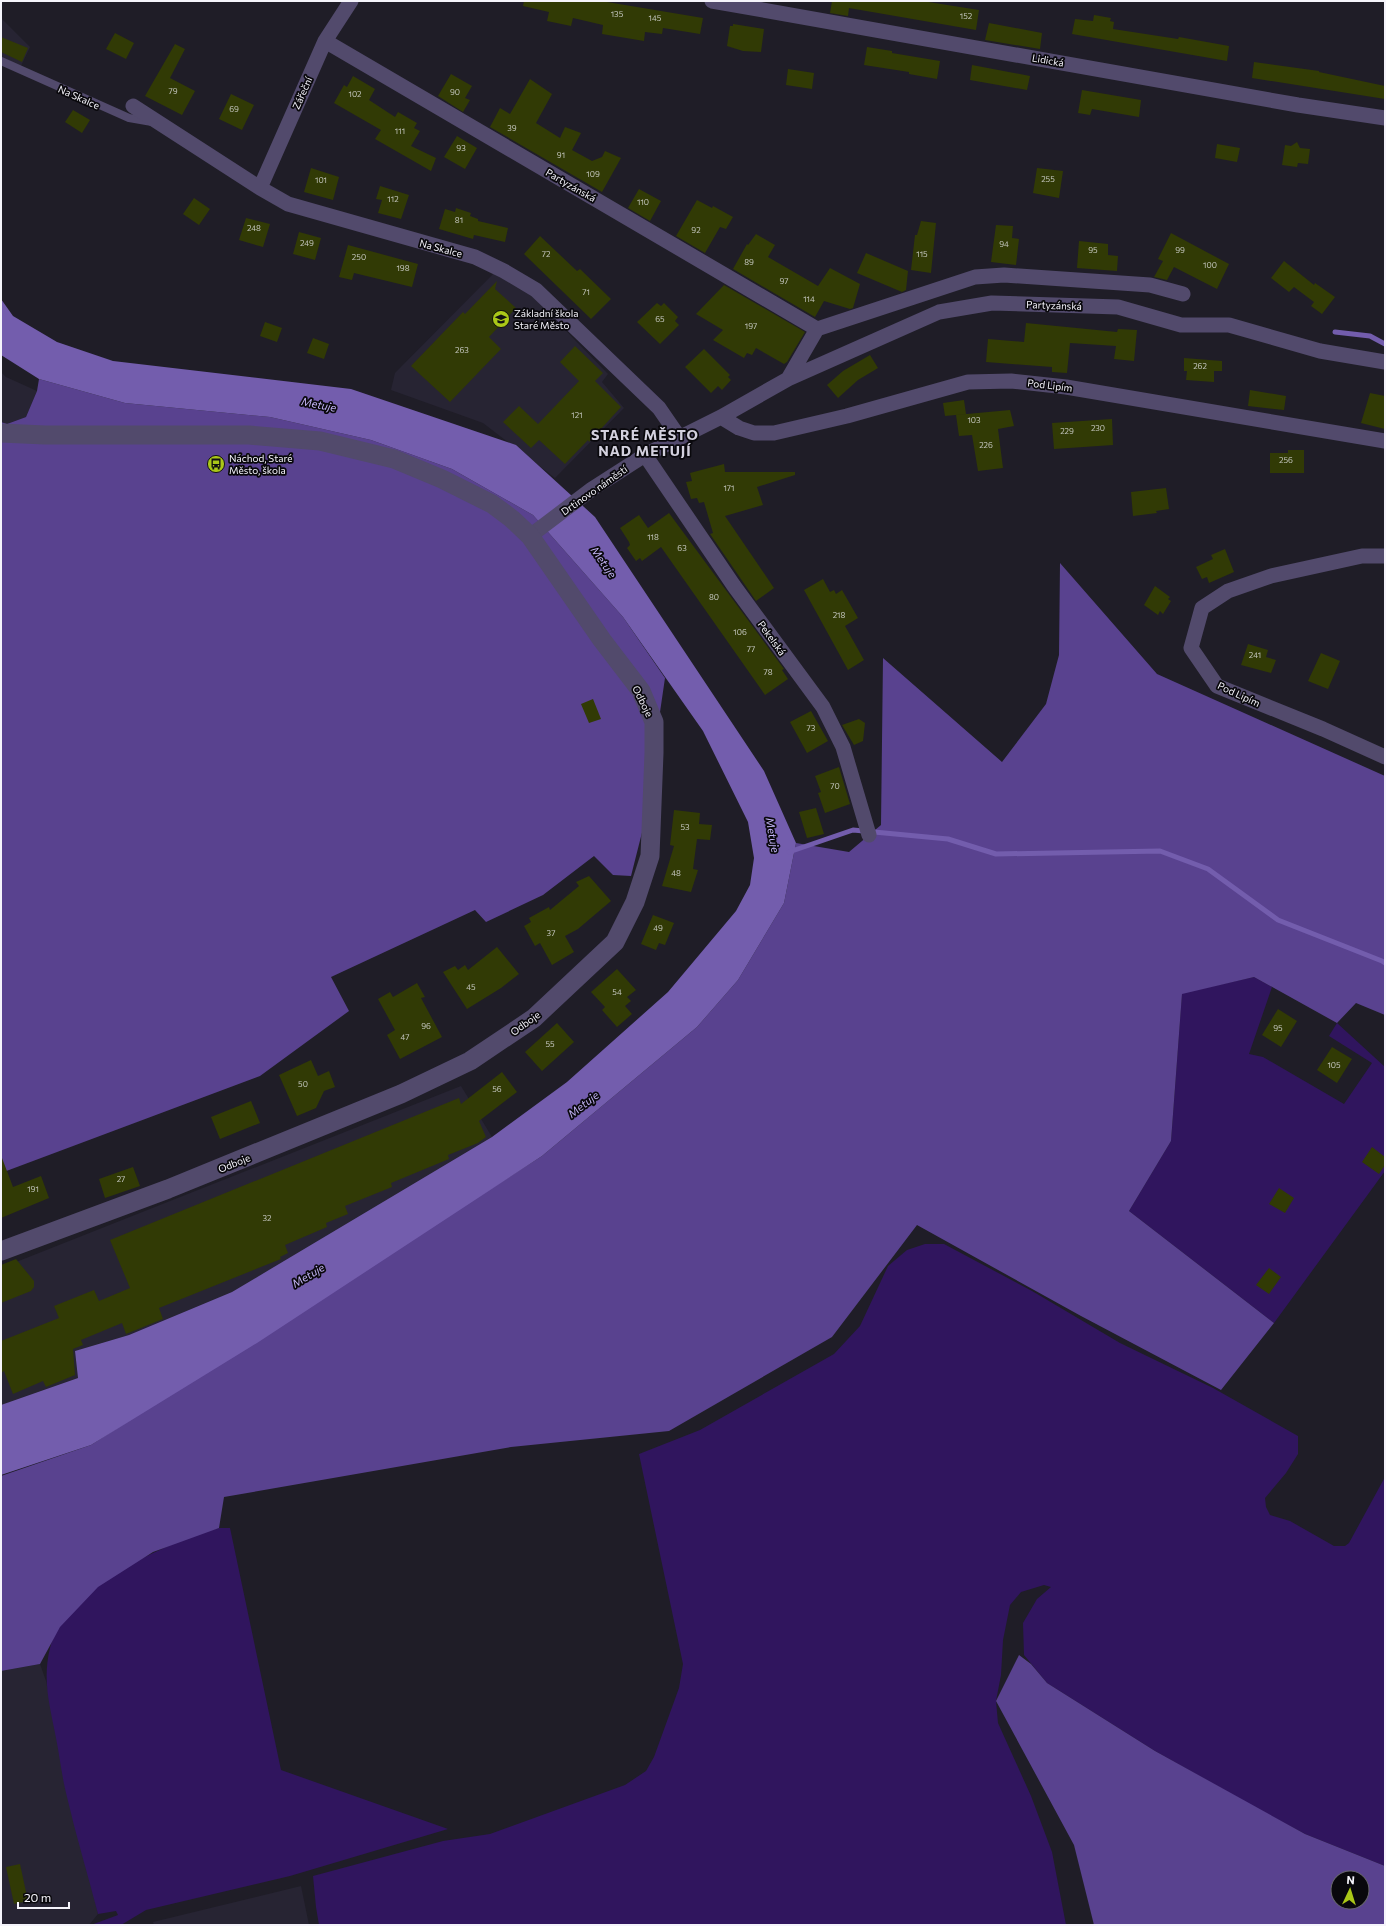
<svg xmlns="http://www.w3.org/2000/svg" width="1386" height="1926" viewBox="0 0 1386 1926" font-family="Commissioner,sans-serif">
  <style>
    .built { fill: #272433 }
    .green { fill: #30155e }
    .forest { fill: #59428f; fill-rule: evenodd }
    .water { fill: #735dad }
    .lines { fill: none; stroke-linecap: round; stroke-linejoin: round }
    .stream { stroke: #735dad; stroke-width: 5 }
    .building { fill: #313a05 }
    .service { stroke: #524a6c; stroke-width: 8 }
    .minor { stroke: #524a6c; stroke-width: 15 }
    .tertiary { stroke: #524a6c; stroke-width: 19 }
    .labels { text-anchor: middle; dominant-baseline: central; stroke-width: 3.5; stroke-linejoin: round; paint-order: stroke }
    .number-label { font-size: 8px; fill: #c4c6be }
    .street-label { font-size: 10px; fill: #f5f4fb; stroke: #09080c }
    .poi-label { font-size: 10px; fill: #f5f4fb; stroke: #09080c; text-anchor: start }
    .water-label { font-size: 11px; font-style: italic; fill: #c3b4f5; stroke: #09080c }
    .district-label { font-size: 14px; font-weight: bold; letter-spacing: 1px; fill: #d3d1de; stroke: #09080c }
  </style>
  <rect width="100%" height="100%" fill="#1f1d27"/>
  <path class="built" d="M1 18 30 47 20 68 1 57Z
    M502 265 608 374 602 382 624 408 555 478 483 423 391 390 395 373Z
    M1 372 6 377 37 391 26 417 7 424 1 422Z
    M461 1086 492 1137 232 1292 129 1335 75 1351 78 1378 1 1405V1268Z
    M40 1664 46 1681 98 1914 89 1925H1V1671Z
    M301 1886 309 1925H154L153 1922Z"/>
  <path class="green" d="M1254 977 1272 987 1249 1054 1263 1057 1344 1104 1372 1063 1329 1036 1337 1023 1385 1067V1171L1274 1323 1129 1211 1171 1141 1182 993Z
    M925 1244H944L1032 1291 1120 1343 1213 1388 1298 1436V1454L1286 1473 1265 1498 1266 1507 1270 1515 1290 1521 1334 1546H1345L1349 1543 1385 1477V1866L1305 1834 1253 1806 1155 1751 1047 1683 1024 1655 1023 1623 1037 1599 1051 1587 1044 1585 1021 1592 1010 1605 1003 1640 1001 1675 996 1701 998 1723 1031 1796 1052 1852 1066 1925H319L316 1907 313 1876 443 1841 490 1834 625 1785 646 1771 654 1757 679 1688 683 1664 639 1454 700 1430 834 1354 860 1326 888 1266 907 1250Z
    M219 1528H230L281 1770 448 1829 290 1876 146 1910 121 1925H91L118 1915 116 1911 98 1914C88 1875 76 1836 67 1797 62 1778 60 1758 56 1738 50 1706 42 1681 50 1648 66 1589 165 1542 219 1528Z"/>
  <path class="forest" d="M39 379 125 403 270 417 371 440 452 469 533 515 623 617 665 678 654 753 652 793 631 876 613 875 594 856 543 895 486 922 475 910 331 977 349 1011 260 1076 1 1173V422L7 424 26 417 37 391Z
    M1060 563 1157 674 1385 776V1015L1356 1003 1337 1023 1254 977 1182 994 1171 1141 1129 1211 1274 1323 1221 1390 1081 1316 917 1225 832 1337 669 1431 511 1447 224 1497 219 1528 153 1552 98 1587 60 1627 40 1664 1 1671V1476L91 1445 542 1156 697 1027 738 980 784 903 796 843 849 852 881 825 883 658 1002 762 1046 704 1059 655Z
    M1019 1655 1031 1664 1047 1683 1155 1751 1305 1834 1385 1866V1925H1094L1074 1845 996 1701ZM1338 1878H1362V1902H1338Z"/>
  <path class="water" d="M1 299 13 316 57 342 113 361 351 389 516 445 595 517 764 771 796 843 784 903 738 980 697 1027 542 1156 257 1343 91 1445 1 1475V1405L78 1378 75 1351 129 1335 232 1292 492 1137 567 1082 668 992 736 911 750 885 754 858 748 822 703 731 623 617 533 515 452 469 371 440 270 417 125 403 39 379 1 355Z"/>
  <g class="lines">
    <path class="stream" d="M1335 332 1370 336 1385 344
      M789 852 853 830 948 839 996 854 1160 851 1208 869 1278 920 1382 961 1385 963"/>
  </g>
  <path class="building" d="M524 1H601L703 18 700 34 663 28 662 34 645 32 644 41 602 34 603 25 573 18 571 26 547 21 549 12 523 6Z
    M832 1H922L979 10 976 30 849 8 848 16 830 13Z
    M1094 15 1111 18 1110 21 1114 22 1113 29 1178 39 1179 37 1229 46 1227 61 1072 34 1075 19 1093 21Z
    M989 23 1042 33 1040 49 985 40Z
    M733 24 764 29 761 52 743 51 727 46 730 26H733Z
    M115 33 134 43 126 59 106 49Z
    M1 37 28 48 22 62 1 52Z
    M175 44 185 49 170 78 195 91 182 115 145 96Z
    M867 47 892 51V53L940 61 937 79 909 74V72L864 65Z
    M1254 62 1319 71V72L1385 86V99L1252 78Z
    M972 65 1030 76 1027 90 970 80Z
    M788 69 814 73 812 89 786 85Z
    M451 74 472 86 465 98 470 100 463 112 438 96Z
    M353 76 375 89 369 100 395 117 398 112 417 123 414 128 420 131 411 146 436 158 431 171 375 139 381 130 334 103 344 85 347 87Z
    M530 79 552 94 536 123 560 138 565 127 581 133 572 150 592 161 602 157 605 151 621 158 602 192 490 127 500 108 510 114Z
    M1082 90 1141 100 1139 117 1092 109 1090 115 1078 113Z
    M231 94 254 105 242 130 219 119Z
    M73 110 90 120 82 133 65 122Z
    M457 136 477 148 465 169 444 157Z
    M1297 142 1300 148 1310 149 1308 164 1298 163 1297 167 1282 165 1285 145 1291 146Z
    M1217 144 1240 148 1237 162 1215 158Z
    M311 168 339 177 333 200 304 192Z
    M1037 168 1063 171 1059 198 1033 193Z
    M380 186 409 195 401 219 378 213 382 200 376 199Z
    M639 189 661 201 650 221 628 208Z
    M194 198 210 209 199 225 183 214Z
    M697 200 712 208 713 206 733 217 726 229 720 227 705 253 676 236Z
    M456 208 471 213 470 216 478 219V221L508 228 505 242 474 235 473 239 439 229 445 209 455 212Z
    M246 218 270 224 263 247 239 240Z
    M921 221 936 223 931 273 911 270 915 235H917Z
    M996 225 1013 226 1012 238 1019 239 1016 265 991 262Z
    M299 232 321 238 315 260 293 254Z
    M1171 233 1229 264 1217 289 1174 267 1167 280 1154 277 1163 261 1158 259Z
    M756 234 775 245 768 257 818 286 830 268 860 284 853 308 850 309 824 301 815 317 733 269 747 244 748 245Z
    M540 236 577 271 580 269 611 299 591 319 524 254Z
    M1079 241 1108 244V255L1118 256 1117 271 1077 268Z
    M348 245 418 264 412 287 354 273 352 280 339 277Z
    M866 253 908 271 906 290 902 292 857 273Z
    M1284 261 1314 285 1315 283 1335 297 1322 314 1311 306 1314 302 1294 287 1289 292 1271 278Z
    M497 281 495 289 516 308 489 337 501 349 450 402 411 366 463 312 465 314Z
    M724 285 805 332 787 362 784 364 756 348 752 355 747 353 744 358 713 340 723 330 696 314Z
    M657 303 661 306 664 303 678 317 675 321 679 325 660 344 637 322Z
    M265 322 282 328 277 342 260 336Z
    M1026 323 1117 332 1118 329 1137 330 1134 361 1114 359 1116 346 1070 343 1067 373 1052 372V367L986 362 988 339 1024 342Z
    M313 338 329 344 324 359 307 353Z
    M575 346 603 373 595 381 621 407 589 442 588 440 565 464 539 440 531 448 503 422 519 406 538 424 579 381 560 362Z
    M704 349 730 375 728 377 731 380 722 390 718 386 711 393 685 367Z
    M870 355 878 368 858 380 838 398 827 385 843 371Z
    M1184 358 1222 361V371H1214V382L1186 380 1187 371H1184Z
    M1250 390 1286 396 1284 410 1248 406Z
    M1370 393 1385 396V429L1361 423Z
    M964 400 966 414 945 416 943 403Z
    M1010 410 1014 426 998 429 1003 468 978 471 972 435 959 436 956 415Z
    M1112 419 1113 445 1054 449 1052 423Z
    M1288 450H1304V473H1270V453H1288Z
    M724 464 725 472H795V475L757 487 763 505 725 516 774 588 756 601 710 534 713 533 704 502 699 503 697 498 691 499 686 482 692 481 690 473Z
    M1166 488 1169 509 1156 511 1157 513 1133 516 1131 492Z
    M669 513 784 669 782 670 788 679 765 695 661 547 642 561 640 558 636 561 627 548 630 545 629 542 620 528 639 515 648 528Z
    M1225 549 1234 572 1209 583 1207 577 1202 579 1196 567 1213 559 1211 555Z
    M823 579 830 592 834 590 836 594 842 590 858 618 845 626 864 660 848 670 804 590Z
    M1155 586 1170 597 1168 599 1171 601 1163 614 1160 611 1158 615 1144 605Z
    M1248 644 1268 650 1266 657 1276 660 1271 673 1241 665Z
    M1321 653 1340 661 1328 689 1308 681Z
    M593 699 601 719 589 723 581 704Z
    M811 711 828 741 807 753 790 722Z
    M859 719 865 723 863 741 854 745 842 725Z
    M839 767 850 804 825 813 818 793 821 792 815 776Z
    M816 808 824 834 807 838 799 812Z
    M674 810 700 813 699 824 712 825 710 840 697 839 693 869 698 870 691 892 662 886 674 846 670 845Z
    M589 876 611 901 578 929 565 936 574 952 552 965 540 943 535 946 524 926 531 922 529 918 549 907 550 910 579 886 576 882Z
    M653 915 674 923 665 945 659 943 656 950 641 944Z
    M497 947 519 974 501 988 467 1009 443 972 455 966 458 970 465 965 468 970Z
    M617 969 636 990 627 997 631 1001 625 1006 632 1014 617 1027 602 1010 605 1007 591 992Z
    M417 983 425 997 421 998 442 1037 400 1059 387 1035 395 1030 378 999 390 992 393 997Z
    M1278 1009 1297 1021 1281 1047 1262 1035Z
    M557 1023 574 1042 542 1071 525 1052Z
    M1332 1047 1352 1059 1337 1083 1317 1070Z
    M311 1060 318 1076 329 1071 335 1087 324 1091 316 1108 297 1116 279 1075Z
    M502 1072 517 1092 479 1121 486 1137 478 1143 448 1155 449 1159 391 1183 392 1187 345 1206 348 1214 326 1223 327 1227 285 1245 288 1253 280 1257 281 1259 159 1308 163 1319 126 1334 122 1323 81 1340 83 1345 73 1349 75 1375 46 1387 43 1381 13 1394 4 1371 1 1373V1341L59 1318 54 1306 94 1290 99 1301 130 1288 110 1240 459 1098 461 1104Z
    M251 1101 260 1123 220 1139 211 1117Z
    M1372 1147 1385 1157V1165L1379 1174 1362 1162Z
    M2 1158 13 1187 41 1176 49 1198 1 1218V1159Z
    M133 1167 140 1186 105 1198 99 1179Z
    M1279 1188 1294 1198 1285 1213 1269 1204Z
    M16 1259 34 1281V1287L31 1291 1 1303V1265Z
    M1269 1268 1281 1277 1269 1294 1256 1285Z
    M20 1864 28 1901 14 1904 6 1867Z"/>
  <g class="lines">
    <path class="service" d="M1 61 129 118 152 122"/>
    <path class="minor" d="M712 1 1298 105 1385 118
      M325 41 817 329 788 379
      M133 106 260 188 288 204 475 257 504 271 536 290 659 408 679 437
      M260 188 325 41 351 1
      M817 329 975 277 1004 275 1150 285 1183 294
      M721 417 739 428 754 433H774L847 416 968 382 1011 381 1066 387 1385 441
      M645 455 734 586 823 707 843 747 869 835
      M530 536 592 489 645 455 721 417 788 379 939 312 992 303 1118 307 1181 325H1229L1320 351 1385 362
      M1385 556H1362L1271 576 1228 591 1202 608 1191 648 1217 686 1323 729 1385 757"/>
    <path class="tertiary" d="M1 433 45 435H249L320 441 394 459 442 479 492 504 512 519 530 536 602 640 641 691 654 722V753L650 856 635 902 615 942 534 1018 470 1061 401 1094 168 1189 1 1251"/>
  </g>
  <defs>
    <g id="school-disc" transform="scale(0.9)"><circle r="9.5" fill="#aac718" stroke="#09080c"/><path d="M0-5L7-2L0 1L-7-2ZM-4 1L0 2.5L4 1V4Q0 6-4 4Z" fill="#111"/></g>
    <g id="bus-disc" transform="scale(0.9)"><circle r="9.5" fill="#aac718" stroke="#09080c"/><path d="M-5-6H5V4H4V6H2V4H-2V6H-4V4H-5ZM-3.5-4V0h7V-4ZM-3.5 1.2v1.5H-2V1.2ZM2 1.2v1.5H3.5V1.2Z" fill="#111"/></g>
  </defs>
  <g fill-rule="evenodd">
    <use href="#school-disc" x="501" y="319"/>
    <use href="#bus-disc" x="216" y="464"/>
  </g>
  <g class="labels">
    <g class="number-label">
      <text x="617" y="14">135</text>
      <text x="966" y="16">152</text>
      <text x="655" y="18">145</text>
      <text x="173" y="91">79</text>
      <text x="455" y="92">90</text>
      <text x="355" y="94">102</text>
      <text x="234" y="109">69</text>
      <text x="512" y="128">39</text>
      <text x="400" y="131">111</text>
      <text x="461" y="148">93</text>
      <text x="561" y="155">91</text>
      <text x="593" y="174">109</text>
      <text x="1048" y="179">255</text>
      <text x="321" y="180">101</text>
      <text x="393" y="199">112</text>
      <text x="643" y="202">110</text>
      <text x="459" y="220">81</text>
      <text x="254" y="228">248</text>
      <text x="696" y="230">92</text>
      <text x="307" y="243">249</text>
      <text x="1004" y="244">94</text>
      <text x="1093" y="250">95</text>
      <text x="1180" y="250">99</text>
      <text x="546" y="254">72</text>
      <text x="922" y="254">115</text>
      <text x="359" y="257">250</text>
      <text x="749" y="262">89</text>
      <text x="1210" y="265">100</text>
      <text x="403" y="268">198</text>
      <text x="784" y="281">97</text>
      <text x="586" y="292">71</text>
      <text x="809" y="299">114</text>
      <text x="660" y="319">65</text>
      <text x="751" y="326">197</text>
      <text x="462" y="350">263</text>
      <text x="1200" y="366">262</text>
      <text x="577" y="415">121</text>
      <text x="974" y="420">103</text>
      <text x="1098" y="428">230</text>
      <text x="1067" y="431">229</text>
      <text x="986" y="445">226</text>
      <text x="1286" y="460">256</text>
      <text x="729" y="488">171</text>
      <text x="653" y="537">118</text>
      <text x="682" y="548">63</text>
      <text x="714" y="597">80</text>
      <text x="839" y="615">218</text>
      <text x="740" y="632">106</text>
      <text x="751" y="649">77</text>
      <text x="1255" y="655">241</text>
      <text x="768" y="672">78</text>
      <text x="811" y="728">73</text>
      <text x="835" y="786">70</text>
      <text x="685" y="827">53</text>
      <text x="676" y="873">48</text>
      <text x="658" y="928">49</text>
      <text x="551" y="933">37</text>
      <text x="471" y="987">45</text>
      <text x="617" y="992">54</text>
      <text x="426" y="1026">96</text>
      <text x="1278" y="1028">95</text>
      <text x="405" y="1037">47</text>
      <text x="550" y="1044">55</text>
      <text x="1334" y="1065">105</text>
      <text x="303" y="1084">50</text>
      <text x="497" y="1089">56</text>
      <text x="121" y="1179">27</text>
      <text x="33" y="1189">191</text>
      <text x="267" y="1218">32</text>
    </g>
    <g class="street-label">
      <text transform="translate(1048 60) rotate(10)">Lidická</text>
      <text transform="translate(302 93) rotate(-66)">Zářeční</text>
      <text transform="translate(79 97) rotate(24)">Na Skalce</text>
      <text transform="translate(571 185) rotate(30)">Partyzánská</text>
      <text transform="translate(441 248) rotate(15)">Na Skalce</text>
      <text transform="translate(1054 305) rotate(2)">Partyzánská</text>
      <text transform="translate(1050 385) rotate(7)">Pod Lipím</text>
      <text transform="translate(594 490) rotate(-35)">Drtinovo náměstí</text>
      <text transform="translate(772 638) rotate(54)">Pekelská</text>
      <text transform="translate(1239 694) rotate(25)">Pod Lipím</text>
      <text transform="translate(643 701) rotate(64)">Odboje</text>
      <text transform="translate(525 1023) rotate(-36)">Odboje</text>
      <text transform="translate(234 1163) rotate(-22)">Odboje</text>
    </g>
    <g class="poi-label">
      <text x="514" y="313">Základní škola<tspan x="514" dy="12">Staré Město</tspan></text>
      <text x="229" y="458">Náchod, Staré<tspan x="229" dy="12">Město, škola</tspan></text>
    </g>
    <g class="water-label">
      <text transform="translate(319 404) rotate(11)">Metuje</text>
      <text transform="translate(604 562) rotate(55)">Metuje</text>
      <text transform="translate(773 835) rotate(80)">Metuje</text>
      <text transform="translate(583 1104) rotate(-38)">Metuje</text>
      <text transform="translate(308 1275) rotate(-31)">Metuje</text>
    </g>
    <g class="district-label">
      <text x="645" y="434">STARÉ MĚSTO<tspan x="645" dy="16">NAD METUJÍ</tspan></text>
    </g>
  </g>
  <rect width="1386" height="1926" fill="none" stroke="#f5f4fb" stroke-width="4"/>
  <g transform="translate(1350 1890) rotate(4)"><circle r="19" fill="#09080c" stroke="#67666c"/>
  <path d="M0-3L7 15L0 10L-7 15Z" fill="#aac718"/>
  <text y="-6" font-size="11" font-weight="bold" text-anchor="middle" fill="#f5f4fb">N</text>
  </g>
  <path d="M18 1902v6h51v-6" fill="none" stroke="#f5f4fb" stroke-width="2"/>
  <text x="24" y="1902" font-size="12" fill="#f5f4fb" stroke="#09080c" stroke-width="3" paint-order="stroke">20 m</text>
</svg>
